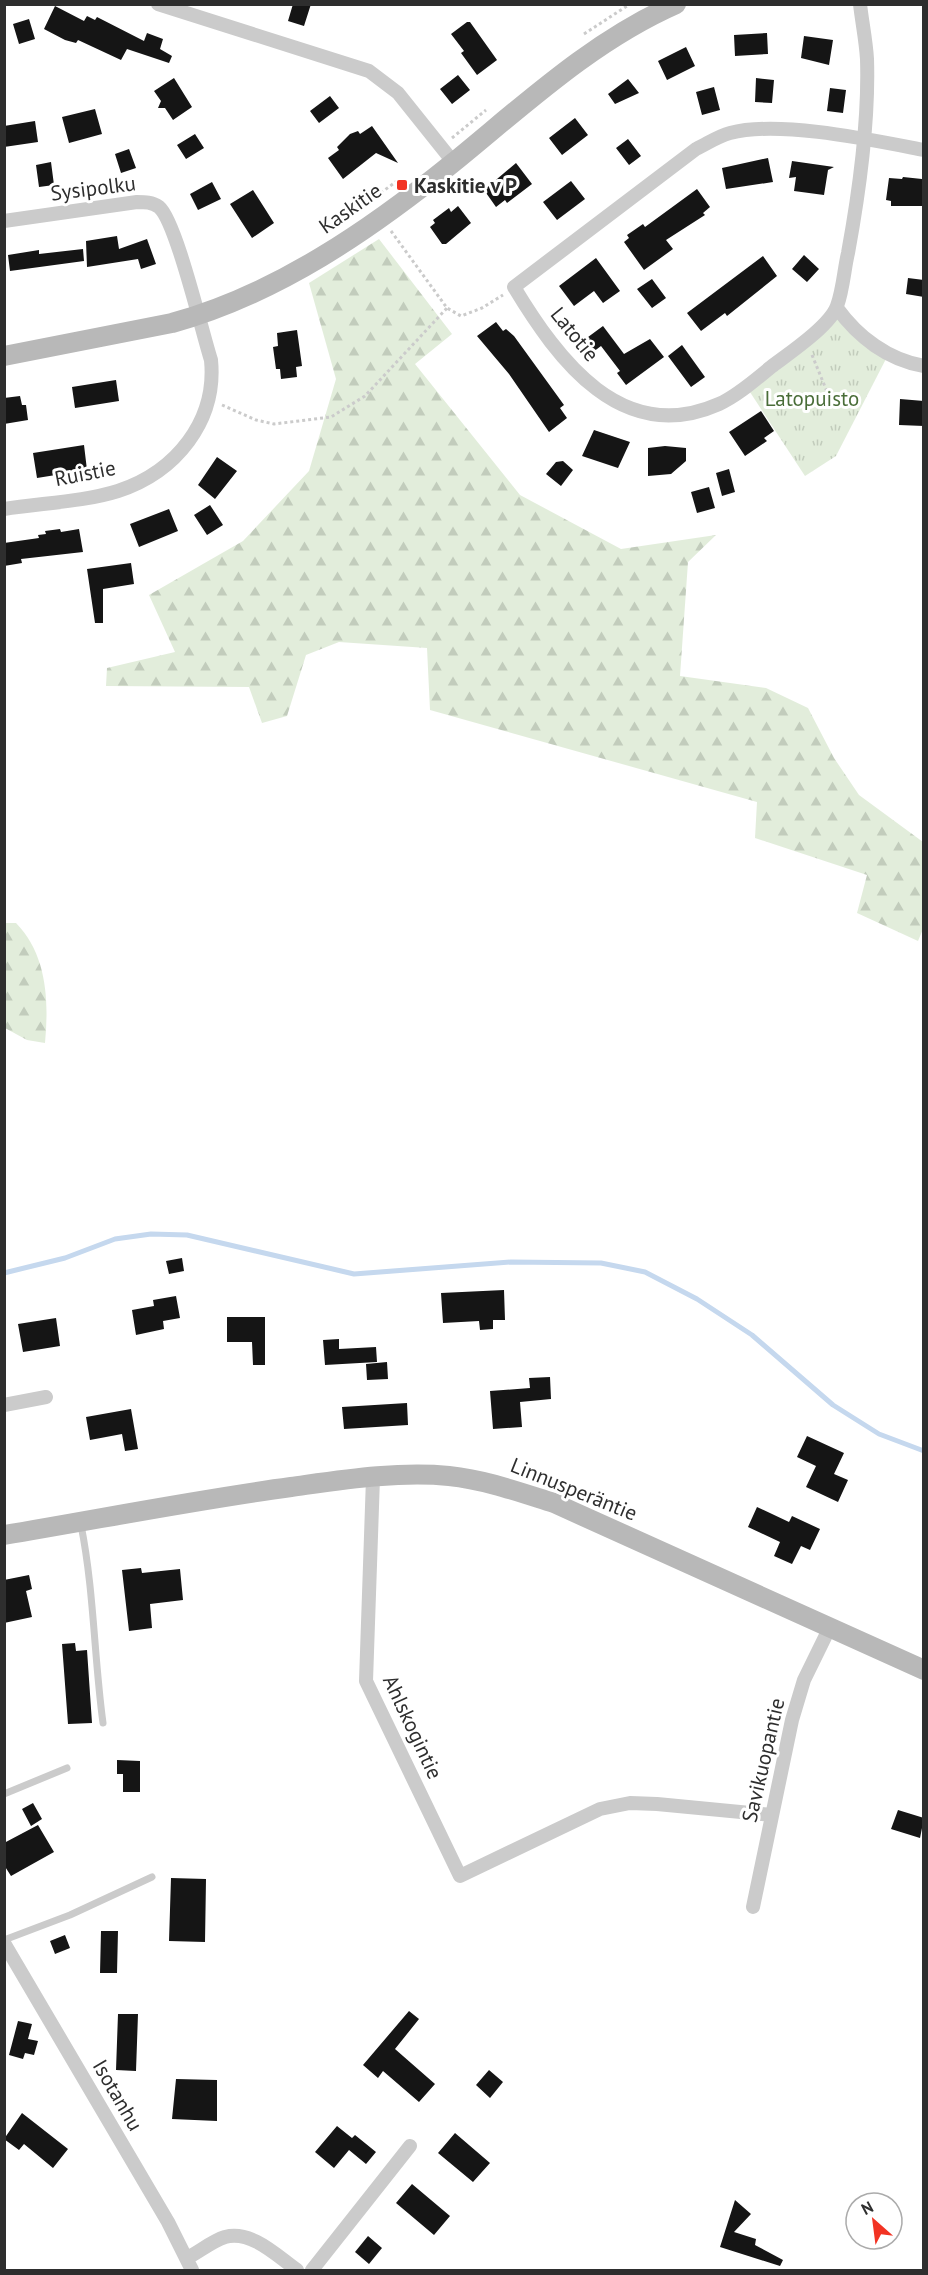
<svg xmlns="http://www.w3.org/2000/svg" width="928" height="2275" viewBox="0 0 928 2275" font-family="'PT Sans',sans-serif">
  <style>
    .grass { fill: url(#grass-tufts) }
    .forest { fill: url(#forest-firs) }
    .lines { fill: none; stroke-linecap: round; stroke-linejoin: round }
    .stream { stroke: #c5d8ee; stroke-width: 5 }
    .building { fill: #151515 }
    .path { stroke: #cbcbcb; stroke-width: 3; stroke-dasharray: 3 3; stroke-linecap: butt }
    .lane { stroke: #cbcbcb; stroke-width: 7 }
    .street { stroke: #cbcbcb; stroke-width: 14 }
    .secondary { stroke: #b8b8b8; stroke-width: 20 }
    .poi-dot { fill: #f23323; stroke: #fff; stroke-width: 2 }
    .labels { text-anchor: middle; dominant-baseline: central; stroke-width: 6; stroke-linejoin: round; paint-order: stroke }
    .poi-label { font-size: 21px; font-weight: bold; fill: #2e2e2e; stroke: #fff; text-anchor: start }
    .street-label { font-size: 21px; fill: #2e2e2e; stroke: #fff }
    .park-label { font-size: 21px; fill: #496d38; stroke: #fff }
  </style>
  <defs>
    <pattern id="grass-tufts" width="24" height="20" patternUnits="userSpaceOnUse" patternTransform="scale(1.5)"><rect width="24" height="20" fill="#e2eddb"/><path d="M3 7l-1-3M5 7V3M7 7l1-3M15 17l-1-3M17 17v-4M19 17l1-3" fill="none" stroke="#c2ccbc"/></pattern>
    <pattern id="forest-firs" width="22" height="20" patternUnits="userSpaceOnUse" patternTransform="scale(1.5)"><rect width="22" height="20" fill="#e2eddb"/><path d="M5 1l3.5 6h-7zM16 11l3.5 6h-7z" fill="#c2ccbc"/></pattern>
  </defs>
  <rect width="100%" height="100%" fill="#fff"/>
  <path class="grass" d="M837 308 888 355 836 456 805 476 746 386Z"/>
  <path class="forest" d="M379 239 452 334 415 364 520 495 621 549 716 535 688 562 680 676 766 688 808 708 834 758 859 795 923 842V929L918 941 857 913 867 875 755 838 757 802 430 710 427 648 339 642 306 655 287 716 262 723 249 687 106 686 107 668 175 652 149 595 243 541 309 471 336 379 309 283Z
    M4 923H16C47 955 49 1000 45 1043L27 1040 5 1028Z"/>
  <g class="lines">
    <path class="stream" d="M4 1273 65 1258 115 1239 151 1234 187 1235 354 1274 511 1262 601 1263 645 1272 697 1299 752 1335 833 1405 879 1434 924 1451"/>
  </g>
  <path class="building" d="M293 4H311L304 26 288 21Z
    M55 6 84 21 87 16 95 20 97 17 144 41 147 33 163 39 160 49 172 56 169 63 127 49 121 60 78 40 76 43 65 40 44 29Z
    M29 19 35 39 19 44 13 24Z
    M467 22H470L497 60 477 75 461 53 464 51 451 34Z
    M767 33 768 54 735 56 734 35Z
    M804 36 833 40 829 65 801 58Z
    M686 47 695 66 667 80 658 61Z
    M458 75 470 90 452 104 440 89Z
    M174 78 192 107 173 120 165 108H158L161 101 154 91Z
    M756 78 774 80 772 103 755 102Z
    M628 79 639 93 615 104 608 94Z
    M714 87 720 110 702 115 696 92Z
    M830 88 846 90 843 113 827 111Z
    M330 96 339 108 319 123 310 111Z
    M95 109 102 134 69 143 62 117Z
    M575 118 588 135 562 155 549 138Z
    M35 121 38 142 4 147V126Z
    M372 126 398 163 376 153 343 179 328 158 339 150 337 147 350 134 358 131 360 134Z
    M195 134 204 148 186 159 177 145Z
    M628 139 641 156 629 165 616 148Z
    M129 149 136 168 121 173 115 154Z
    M768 158 773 182 726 189 722 168Z
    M792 161 834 167 828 170 824 195 794 191 796 177 789 178Z
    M51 162 54 185 39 187 36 165Z
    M516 163 532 184 507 203 505 200 496 207 484 190Z
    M903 177 922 179 924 206H891V201L886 200 889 178 902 179Z
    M571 181 585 199 557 220 543 202Z
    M212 182 221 199 198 210 190 194Z
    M697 189 710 207 703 213 705 215 666 240 673 249 644 270 624 242 629 238 627 235 643 224 645 227Z
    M253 190 274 223 252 238 230 204Z
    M458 206 471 223 446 244H442L430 227 435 223 433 220 449 208 451 212Z
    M117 236 119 249 147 239 156 264 141 269 138 259 87 267 86 241Z
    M83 249 84 261 10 271 8 255 39 250V254Z
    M804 255 819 269 807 282 792 269Z
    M763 256 777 276 727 316 725 313 701 331 687 313Z
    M596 258 620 291 603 303 594 291 574 306 559 286Z
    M908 278 924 280V297L906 294Z
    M652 279 666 298 652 308 637 289Z
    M496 322 503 331 506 329 514 336 564 405 560 408 567 418 549 432 509 374 477 336Z
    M603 326 624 354 650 339 664 357 626 385 617 373 620 371 601 346 593 352 584 340Z
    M297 330 302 366 296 367 297 377 281 379 280 369H276L273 347 278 346 277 333Z
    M682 345 705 377 691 387 668 356Z
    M116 380 119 401 75 408 72 387Z
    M20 396 22 405H26L28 420 4 424V398Z
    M900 399 924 401V426L899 425Z
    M761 411 774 431 764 438 767 441 745 456 729 432Z
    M594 430 630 442 618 468 582 456Z
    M84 445 87 470 37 478 33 453Z
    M665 446 686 448V461L671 474 648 476V448Z
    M217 457 237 471 215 499 198 485Z
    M563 461 573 470 561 486 546 474 556 462Z
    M729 469 735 492 722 496 716 473Z
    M709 487 715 508 697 513 691 492Z
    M210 505 223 525 207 535 194 515Z
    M169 509 178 531 139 547 130 524Z
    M60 529 61 532 79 529 83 552 21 559 22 563 4 566V543L39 538 38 535 46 534 45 531Z
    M131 563 134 584 103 589V623H95L87 569Z
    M182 1258 184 1271 169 1274 166 1261Z
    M504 1290 505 1320H493V1329L480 1330 479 1321 443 1323 441 1293Z
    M176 1296 180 1318 163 1321 164 1329 136 1335 132 1310 154 1306 153 1300Z
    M227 1317H265V1365H253L252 1342H227Z
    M56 1318 60 1346 23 1352 18 1324Z
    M339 1339V1349L376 1347 377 1362 325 1365 323 1340Z
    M387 1362 388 1379 367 1380 366 1364Z
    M550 1377 551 1399 520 1402 522 1427 493 1429 490 1391 530 1388 529 1378Z
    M407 1403 408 1425 344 1429 342 1407Z
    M131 1409 138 1449 125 1451 122 1434 90 1440 86 1417Z
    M807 1436 844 1453 834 1474 848 1480 838 1502 806 1487 816 1466 797 1457Z
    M757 1507 789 1522 792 1516 820 1529 810 1550 801 1546 792 1564 774 1556 780 1542 748 1527Z
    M141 1568 142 1573 180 1569 183 1600 150 1604 152 1628 129 1631 122 1570Z
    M29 1575 32 1589 26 1591 32 1617 4 1623V1580Z
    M75 1643 76 1651 87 1650 92 1723 68 1724 62 1644Z
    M117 1760 140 1761V1792H123V1774H117Z
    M33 1803 42 1819 31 1826 22 1809Z
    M898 1810 924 1818 920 1838 891 1829Z
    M38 1825 54 1852 11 1876 4 1865V1843Z
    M171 1878 206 1879 205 1942 169 1941Z
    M101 1931H118L117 1973H100Z
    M65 1935 70 1948 55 1954 50 1941Z
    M409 2011 419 2019 395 2049 435 2084 419 2102 383 2071 378 2078 363 2065Z
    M118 2014H138L136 2071 116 2070Z
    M18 2021 32 2024 28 2039 38 2041 34 2055 25 2053 23 2059 9 2055Z
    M489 2070 503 2082 490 2098 476 2085Z
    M176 2079 217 2080V2121L172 2119Z
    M22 2113 68 2149 53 2168 24 2144 19 2150 4 2139Z
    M337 2126 352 2138 355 2135 376 2152 366 2164 349 2150 334 2168 315 2152Z
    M455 2133 490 2163 473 2182 438 2153Z
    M412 2184 450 2216 434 2235 396 2203Z
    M735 2200 751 2214 734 2232 756 2239 755 2245 783 2260 780 2266 720 2247Z
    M368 2236 382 2248 369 2264 355 2252Z"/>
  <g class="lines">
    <path class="path" d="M584 34 630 4
      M452 138 486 110
      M371 200 397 181
      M391 231 447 308 461 316 482 308 503 295
      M812 355 828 394
      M222 405 256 420 274 424 331 417 365 396 447 308"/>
    <path class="lane" d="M81 1525C94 1590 94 1657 103 1723
      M4 1794 67 1768
      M4 1940 70 1915 152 1877"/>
    <path class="street" d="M158 4 369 71 398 93 454 163
      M860 4C862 22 866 41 867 59 869 120 859 193 848 253 844 270 843 290 837 306 830 326 788 354 771 367 755 380 737 396 719 404 622 447 558 360 514 287L696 149C707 144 718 136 730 133 779 120 872 140 924 150
      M4 221 137 202C145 202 152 202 159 207 176 221 202 332 211 360 217 421 176 472 118 491 83 502 41 503 4 509
      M837 308C858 337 888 360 924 366
      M4 1405 46 1397
      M373 1478 366 1681 460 1876 600 1809 630 1803 657 1804 772 1815
      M753 1907 792 1720 804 1680 830 1627
      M4 1943 168 2222 192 2270
      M187 2258C199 2252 212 2241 225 2237 252 2230 277 2256 297 2270
      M312 2270 410 2146"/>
    <path class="secondary" d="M4 356 172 323C277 294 370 230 454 162 524 105 592 41 676 4
      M4 1535C100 1519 195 1500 291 1487 342 1480 397 1471 449 1476 486 1480 519 1492 554 1503L924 1670"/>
  </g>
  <rect class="poi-dot" x="396" y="179" width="12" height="12" rx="3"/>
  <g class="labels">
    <g class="poi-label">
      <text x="414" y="185">Kaskitie v P</text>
    </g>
    <g class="street-label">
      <text transform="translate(93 188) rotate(-7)">Sysipolku</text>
      <text transform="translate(350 208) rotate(-35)">Kaskitie</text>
      <text transform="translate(575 334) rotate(51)">Latotie</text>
      <text transform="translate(85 473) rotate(-11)">Ruistie</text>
      <text transform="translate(574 1489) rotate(22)">Linnusperäntie</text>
      <text transform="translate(413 1727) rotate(65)">Ahlskogintie</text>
      <text transform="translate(763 1760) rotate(-77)">Savikuopantie</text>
      <text transform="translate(118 2095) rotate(60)">Isotanhu</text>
    </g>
    <g class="park-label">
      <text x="812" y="398">Latopuisto</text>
    </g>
  </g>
  <rect width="928" height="2275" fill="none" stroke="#2e2e2e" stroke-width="12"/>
  <g transform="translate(874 2221) rotate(332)"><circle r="28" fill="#ffffff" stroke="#ababab" stroke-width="1.5"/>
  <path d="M0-4.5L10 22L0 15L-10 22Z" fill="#f23323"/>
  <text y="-9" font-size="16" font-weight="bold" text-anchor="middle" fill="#2e2e2e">N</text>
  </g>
</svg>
